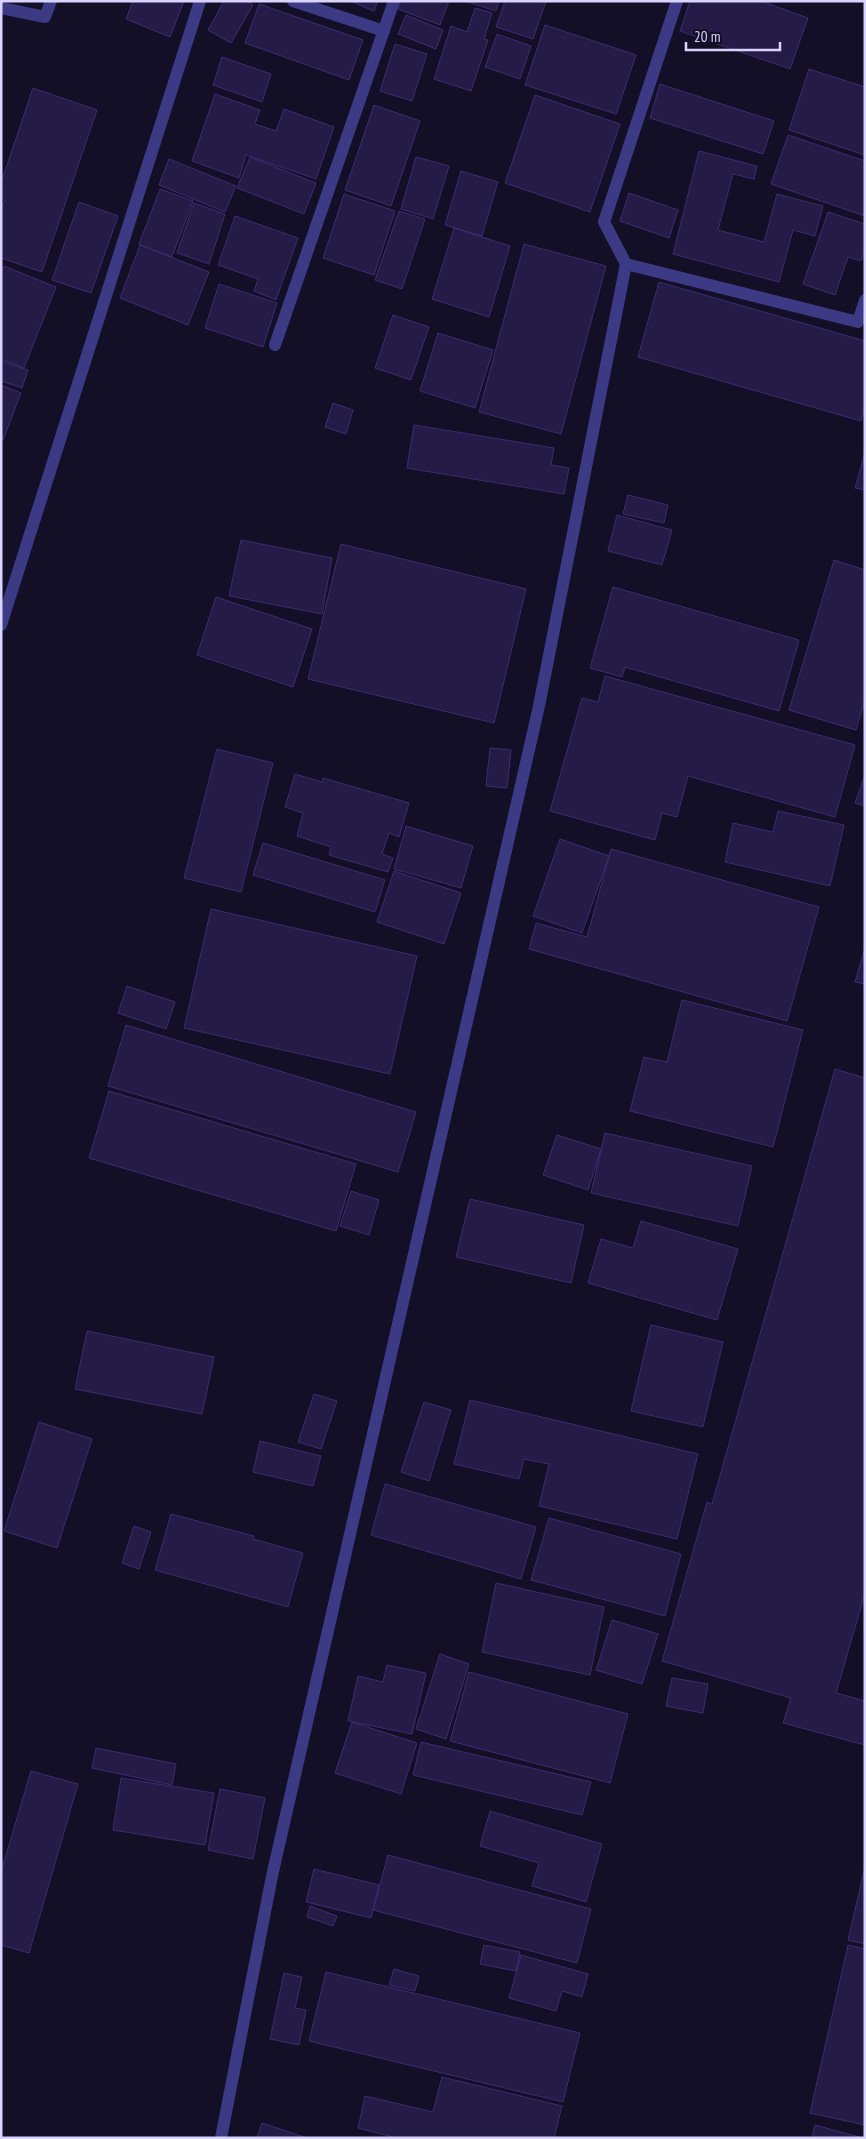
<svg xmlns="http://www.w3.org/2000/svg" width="866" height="2139" viewBox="0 0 866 2139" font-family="'PT Sans Narrow',sans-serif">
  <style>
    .building { fill: #241b47; stroke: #3b2d73 }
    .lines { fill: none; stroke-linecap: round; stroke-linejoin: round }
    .minor { stroke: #3d3a85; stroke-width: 12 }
  </style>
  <rect width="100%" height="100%" fill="#130f26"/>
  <path class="building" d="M133 1H184L170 37 126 19Z
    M224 1H247L253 5 231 43 208 30Z
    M350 1H378L374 11Z
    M401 1H449L440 25 398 9Z
    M465 1H499L496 11Z
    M505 1H546L533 39 496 27Z
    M690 1H761L808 18 790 69 680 31Z
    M259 4 363 40 349 80 245 43Z
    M475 8 492 13 484 39 488 40 471 91 434 79 451 26 467 32Z
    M406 15 443 30 436 49 398 34Z
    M545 25 636 55 616 114 525 85Z
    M497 34 531 46 520 79 485 67Z
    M395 44 427 54 412 101 380 91Z
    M222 57 271 74 262 102 213 85Z
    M809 69 865 87V155L789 130Z
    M660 84 774 121 763 154 650 118Z
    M33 88 97 110 42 272 1 258V209L5 199 1 197V183Z
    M215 94 260 110 255 124 276 131 284 109 334 127 316 179 246 155 239 178 192 161Z
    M535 95 620 124 590 212 505 183Z
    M374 105 420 121 391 206 345 190Z
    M788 135 865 161V216L771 184Z
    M699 151 757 166 754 179 733 174 718 230 764 242 777 194 823 206 815 236 793 230 779 282 673 254Z
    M250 157 316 183 304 214 237 188Z
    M416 157 449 166 433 219 401 209Z
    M169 159 236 186 225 212 159 185Z
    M461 171 498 182 482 236 445 225Z
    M160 189 193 201 172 257 139 244Z
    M629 193 678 210 669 238 620 221Z
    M344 194 395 211 374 275 323 258Z
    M79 202 118 216 91 293 52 280Z
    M194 203 225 214 209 264 177 253Z
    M399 211 425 219 402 289 375 280Z
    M828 212 865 224V251L861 261 848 257 835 295 803 284Z
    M235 216 298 238 276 300 254 291 258 279 218 265Z
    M454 228 510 246 489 317 432 299Z
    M524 244 606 266 561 434 479 412Z
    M140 245 209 272 188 325 120 298Z
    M4 266 56 287 24 368 1 359V273Z
    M659 282 865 341V407L861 421 638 357Z
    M219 284 277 303 263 347 205 328Z
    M393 315 429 327 411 380 375 368Z
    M438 333 493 350 475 408 420 391Z
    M1 361 28 370 22 388 1 381Z
    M1 385 21 393 3 440H1Z
    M333 403 353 410 346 434 325 427Z
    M414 425 554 448 551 465 569 468 564 494 407 468Z
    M865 452V490L855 488Z
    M628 495 668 505 664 523 623 514Z
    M617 515 672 530 662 565 608 551Z
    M241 540 332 558 322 614 229 596Z
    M341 544 526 589 494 723 308 679Z
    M834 560 865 570V700L856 730 789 710Z
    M613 587 799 640 779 711 625 667 622 677 590 668Z
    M216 597 312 629 293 687 197 655Z
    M605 676 855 745 835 817 688 776 677 817 662 813 655 840 550 811 582 698 598 702Z
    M490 748 511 750 507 788 486 786Z
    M217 749 273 763 241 892 184 878Z
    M295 774 322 782 323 778 409 803 399 837 389 833 382 854 393 858 388 872 329 855 331 847 297 836 303 813 285 807Z
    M865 775V806L855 803Z
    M778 811 844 825 830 886 725 862 733 823 773 832Z
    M406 826 473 846 461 888 394 869Z
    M560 839 609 856 582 933 533 916Z
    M263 843 385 880 375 912 253 875Z
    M611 849 819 907 787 1021 529 949 536 923 587 937Z
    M394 871 461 893 444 944 377 922Z
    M211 909 417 956 390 1074 184 1028Z
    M865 948V984L855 982Z
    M127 986 175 1002 166 1029 118 1013Z
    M682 1000 803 1030 773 1147 630 1111 644 1057 667 1062Z
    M126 1025 416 1112 398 1172 108 1086Z
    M835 1069 865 1078V1593L836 1693 865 1701V1745L783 1723 791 1698 662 1661 707 1502 712 1504Z
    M109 1091 356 1164 336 1231 89 1158Z
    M605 1133 752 1166 738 1226 591 1193Z
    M557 1135 601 1149 588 1190 543 1175Z
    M351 1191 379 1200 369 1235 340 1226Z
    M470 1199 584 1225 571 1283 456 1257Z
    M641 1221 738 1249 717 1320 588 1283 601 1239 633 1248Z
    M651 1325 723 1342 703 1427 631 1411Z
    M87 1331 214 1357 202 1414 75 1389Z
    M314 1394 337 1401 321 1449 298 1442Z
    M470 1400 698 1454 677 1539 539 1506 549 1464 524 1459 519 1479 454 1464Z
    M424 1402 451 1410 429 1481 401 1472Z
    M39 1422 92 1439 57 1548 4 1531Z
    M260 1441 321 1456 313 1486 253 1472Z
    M385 1484 536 1527 521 1579 371 1535Z
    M171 1514 254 1536 253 1539 303 1553 288 1607 155 1570Z
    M549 1518 681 1554 665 1616 531 1580Z
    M134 1526 151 1532 139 1569 122 1563Z
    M496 1583 604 1607 590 1675 482 1652Z
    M612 1620 658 1634 642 1684 596 1670Z
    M440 1654 469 1664 446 1739 416 1729Z
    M387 1665 426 1673 412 1734 348 1721 358 1676 383 1682Z
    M469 1672 628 1714 610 1783 450 1741Z
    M672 1678 708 1684 703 1713 666 1706Z
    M352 1722 417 1743 401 1794 335 1773Z
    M421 1742 591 1782 582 1815 413 1775Z
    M96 1748 176 1764 172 1785 92 1768Z
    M31 1771 78 1784 29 1953 1 1945V1872Z
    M121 1778 214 1793 205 1845 113 1830Z
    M220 1789 265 1798 253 1859 208 1850Z
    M490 1811 602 1844 586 1902 532 1886 539 1863 480 1846Z
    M388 1855 591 1909 577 1963 373 1910Z
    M865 1867V1944L848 1940Z
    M314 1869 379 1885 371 1918 306 1902Z
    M310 1906 337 1916 333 1926 307 1917Z
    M484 1945 520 1952 516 1971 480 1964Z
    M848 1945 865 1949V2125L810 2113Z
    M521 1955 588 1974 582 1997 562 1991 556 2011 509 1998Z
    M394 1969 419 1976 415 1991 389 1985Z
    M326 1972 580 2033 563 2102 309 2041Z
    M284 1973 302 1977 295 2008 306 2010 299 2045 270 2039Z
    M442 2077 562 2106 554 2138H397L358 2128 365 2096 433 2112Z
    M262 2123 307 2138H257Z
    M815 2125 863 2138H812Z"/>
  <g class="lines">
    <path class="minor" d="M293 1 384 31
      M1 8 45 17 51 1
      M626 264 858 322 865 300
      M275 345 394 1
      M1 625 200 1
      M221 2138 272 1876 539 706 626 264 604 222 677 1"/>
  </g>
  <rect width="866" height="2139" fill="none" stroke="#d9d4ff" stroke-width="5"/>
  <path d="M686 42v8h94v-8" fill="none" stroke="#d9d4ff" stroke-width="2.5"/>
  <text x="694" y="42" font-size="15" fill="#d9d4ff" stroke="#130f26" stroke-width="4" paint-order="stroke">20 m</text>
</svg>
